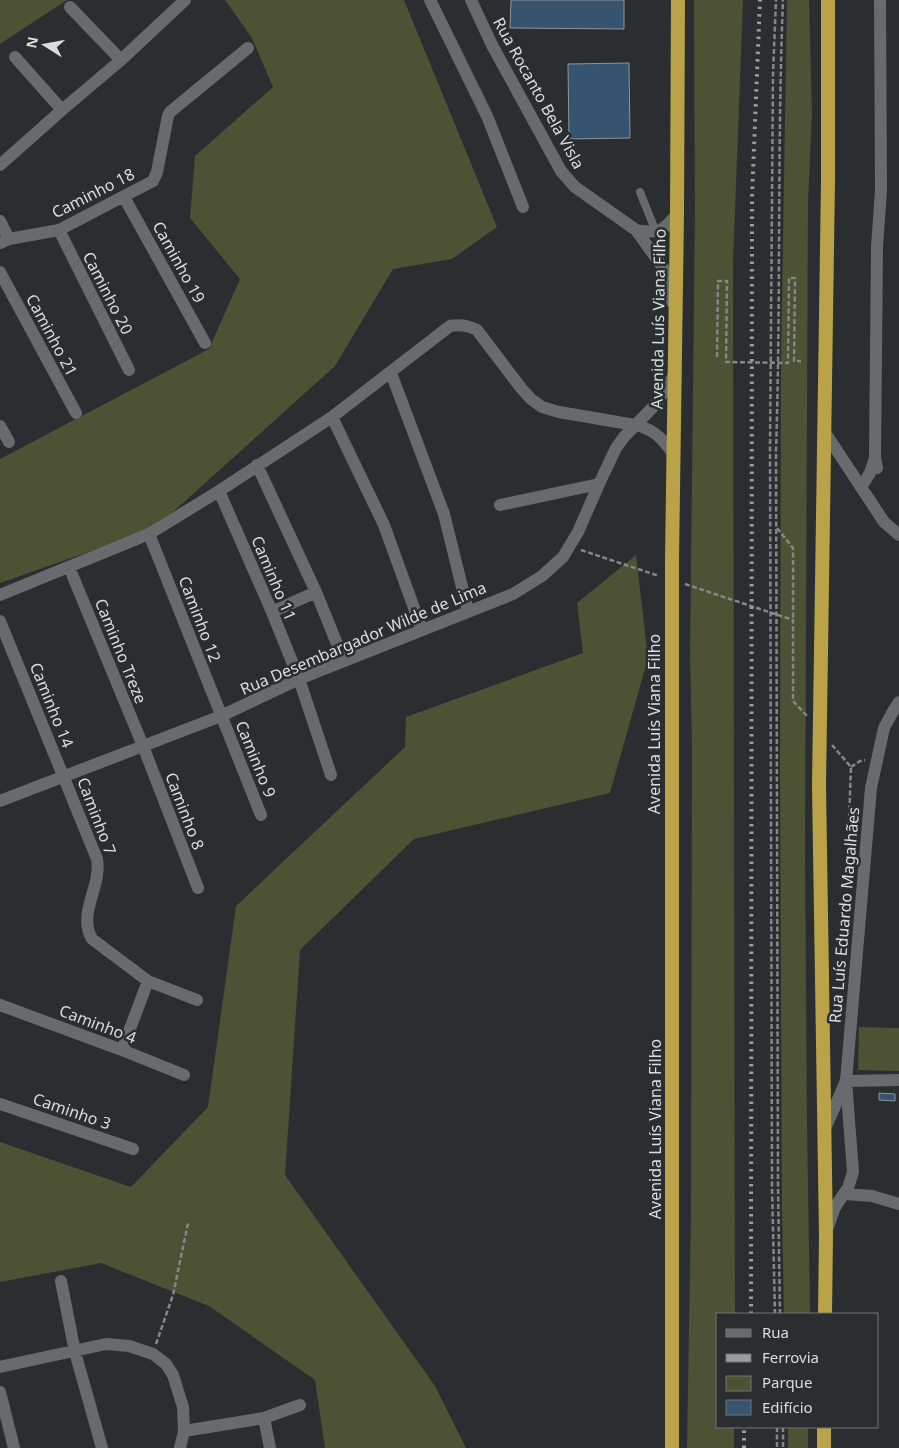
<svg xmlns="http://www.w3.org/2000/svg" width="899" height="1448" viewBox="0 0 899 1448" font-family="'Noto Sans',sans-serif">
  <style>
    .green { fill: #4c5233 }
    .building { fill: #365370; stroke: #919599 }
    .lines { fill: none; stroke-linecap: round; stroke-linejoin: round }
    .path { stroke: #84878a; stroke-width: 2.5; stroke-dasharray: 5 2.5; stroke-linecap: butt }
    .service { stroke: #676b6e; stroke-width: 8 }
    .minor { stroke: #676b6e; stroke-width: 12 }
    .secondary { stroke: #676b6e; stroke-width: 12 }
    .trunk { stroke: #baa249; stroke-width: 14 }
    .rail { stroke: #9a9d9f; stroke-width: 4; stroke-dasharray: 2.5 5; stroke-linecap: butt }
    .labels { text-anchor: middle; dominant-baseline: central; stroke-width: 5; stroke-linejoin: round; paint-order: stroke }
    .street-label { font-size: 16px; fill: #dadddf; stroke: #2b2e31 }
  </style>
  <rect width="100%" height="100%" fill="#2b2e31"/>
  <path class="green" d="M0 0H67L0 44Z
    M225 0H404L497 227 452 259 393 269 335 366 154 529 0 583V459L209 349 240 279 190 218 195 156 273 87 252 38Z
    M694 0H743L733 264 735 1314H718V1427H734V1448H687L691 1209 692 746 690 655 695 212Z
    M787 0H809L812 112 808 203 805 847 807 1122 810 1314H784L782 1211 780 771 781 362Z
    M636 555 648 658 610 793 414 839 300 950 285 1175 435 1386 466 1448H325L315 1380 209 1306 101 1263 0 1282V1142L131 1187 208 1107 236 906 405 747 406 717 583 653 577 603Z
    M859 1027 899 1028V1071L858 1070Z
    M788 1427H808V1448H788Z"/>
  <path class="building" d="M511 0H624V29L510 28Z
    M629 63 630 138 569 139 568 64Z
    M879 1093 895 1094V1101L879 1100Z"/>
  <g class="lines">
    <path class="path" d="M717 357 718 281H727L726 362 788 363 789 278H795L794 361H801
      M777 528 793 548V620
      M581 550 659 576
      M685 584 793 620V701L807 716
      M832 745 851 767 848 848 853 852
      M851 767 860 761 865 760
      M775 1314 772 1187 770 449 773 74 776 0
      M780 1314 778 1187 776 450C781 300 777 150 783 0
      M156 1344 173 1295 188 1223
      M777 1427V1448
      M783 1427V1448"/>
    <path class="service" d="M640 192 656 232"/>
    <path class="minor" d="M430 0 487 116 523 207
      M471 0 492 45 561 171 575 187 636 230 664 269 668 280 672 302
      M70 7 121 60
      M15 57 62 110
      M0 165 62 110 121 60 185 0
      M124 197 205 343
      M0 221 9 239
      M59 230 129 370
      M636 230C659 234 662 232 677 214
      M0 243 9 239 59 230 153 181 157 172 168 116 170 112 248 48
      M0 272 76 413
      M391 373 444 514 468 611
      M332 417 384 525 422 630
      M0 426 9 442
      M257 465 316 592 344 661
      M877 468 875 457 877 247 881 190 880 0
      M861 487 870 473 875 458
      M219 491 272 612 299 679 331 775
      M500 505 599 484
      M149 534 261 815
      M69 567 143 746 198 888
      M0 595 149 534 219 491 332 417 450 326C460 324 468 325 477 330L521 388 531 399 542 407 559 412 635 425
      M272 612 316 592
      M0 621 97 859C102 887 77 913 92 939L148 981 197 1000
      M0 1005 122 1050 184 1075
      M122 1050 148 981
      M0 1104 133 1149
      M845 1194 872 1196 899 1204
      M828 1227 835 1207 848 1188 853 1172 846 1081 899 1080
      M61 1281 75 1352 102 1448
      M0 1367 106 1344 129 1346 153 1354 166 1364 173 1375 183 1407 184 1431 180 1448
      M0 1392 14 1448
      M264 1418 270 1448
      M184 1431 264 1418 300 1405"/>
    <path class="secondary" d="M635 425C654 429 663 439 674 455
      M824 431 884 522 899 535
      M0 801 221 716 299 679 513 594 542 576 563 557 578 532 599 484 616 448 624 437 655 405 675 374
      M824 1131 846 1081 871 788 884 728 892 713 899 702"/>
    <path class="trunk" d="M825 1314 826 1236 819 785 828 182V0
      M672 1448V560L677 214 678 0
      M824 1448V1427"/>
    <path class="rail" d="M751 1314 752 197 760 0
      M744 1448V1427"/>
  </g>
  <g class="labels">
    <g class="street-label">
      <text transform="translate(539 93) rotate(61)">Rua Rocanto Bela Visla</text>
      <text transform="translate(93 193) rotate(-27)">Caminho 18</text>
      <text transform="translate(179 262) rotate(61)">Caminho 19</text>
      <text transform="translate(108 293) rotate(63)">Caminho 20</text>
      <text transform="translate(658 319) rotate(-89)">Avenida Luís Viana Filho</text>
      <text transform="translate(52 335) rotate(62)">Caminho 21</text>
      <text transform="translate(274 578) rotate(67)">Caminho 11</text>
      <text transform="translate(200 619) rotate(69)">Caminho 12</text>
      <text transform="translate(363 638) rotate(-23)">Rua Desembargador Wilde de Lima</text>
      <text transform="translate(121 651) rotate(68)">Caminho Treze</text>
      <text transform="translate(52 705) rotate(68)">Caminho 14</text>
      <text transform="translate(654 724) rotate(-90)">Avenida Luís Viana Filho</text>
      <text transform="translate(256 759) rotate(68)">Caminho 9</text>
      <text transform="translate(185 811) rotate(69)">Caminho 8</text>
      <text transform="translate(97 816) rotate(69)">Caminho 7</text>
      <text transform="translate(844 915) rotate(-85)">Rua Luís Eduardo Magalhães</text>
      <text transform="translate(98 1024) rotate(21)">Caminho 4</text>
      <text transform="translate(72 1111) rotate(19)">Caminho 3</text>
      <text transform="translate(655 1129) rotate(-90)">Avenida Luís Viana Filho</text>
    </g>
  </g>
  <rect x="716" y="1313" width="162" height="115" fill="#2b2e31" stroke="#717477"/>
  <rect x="726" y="1329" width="25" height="8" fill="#676b6e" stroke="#717477"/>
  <text x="762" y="1338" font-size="15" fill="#dadddf">Rua</text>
  <rect x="726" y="1354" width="25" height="8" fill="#9a9d9f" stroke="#717477"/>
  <text x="762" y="1363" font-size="15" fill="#dadddf">Ferrovia</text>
  <rect x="726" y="1376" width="25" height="15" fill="#4c5233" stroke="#717477"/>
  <text x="762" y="1388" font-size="15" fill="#dadddf">Parque</text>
  <rect x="726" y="1400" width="25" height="15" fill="#365370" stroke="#717477"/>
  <text x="762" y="1413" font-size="15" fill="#dadddf">Edifício</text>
  <g transform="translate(45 45) rotate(281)" stroke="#2b2e31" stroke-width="4" paint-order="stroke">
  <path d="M0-4L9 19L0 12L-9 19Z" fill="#dadddf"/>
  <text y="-8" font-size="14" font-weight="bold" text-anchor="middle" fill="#dadddf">N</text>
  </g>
</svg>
